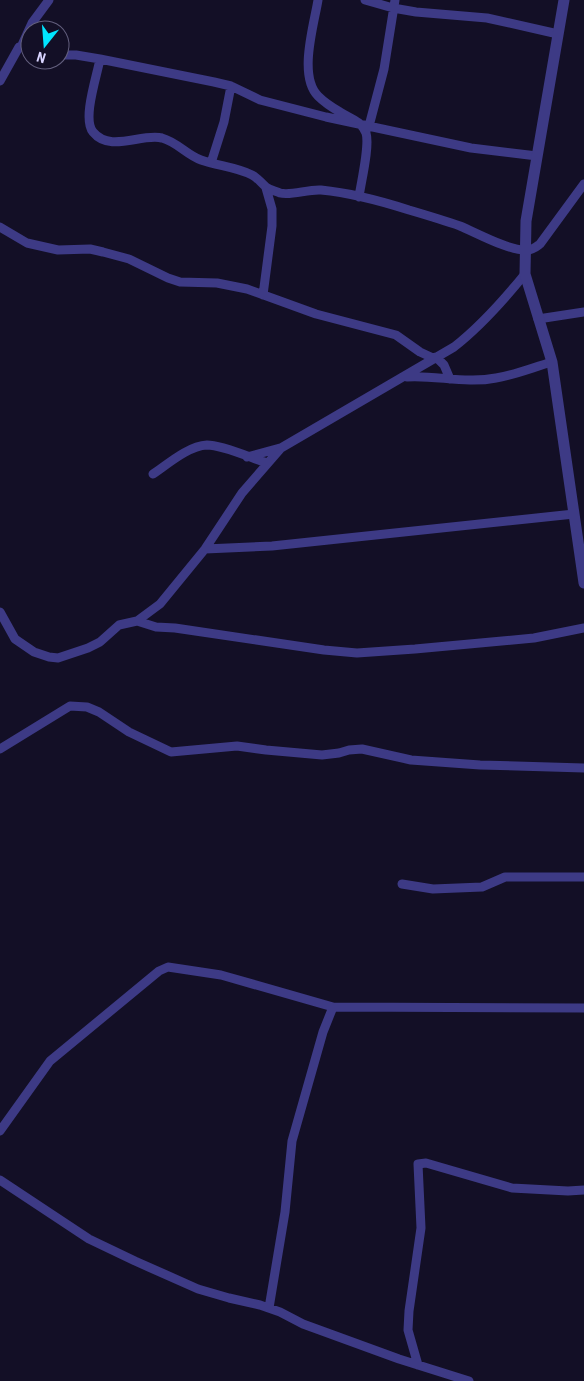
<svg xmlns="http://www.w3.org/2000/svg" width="584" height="1381" viewBox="0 0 584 1381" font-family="'Roboto Condensed',sans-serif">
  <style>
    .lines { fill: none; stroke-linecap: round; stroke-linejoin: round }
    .minor { stroke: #3d3a85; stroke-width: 9 }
    .tertiary { stroke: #3d3a85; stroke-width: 11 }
  </style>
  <rect width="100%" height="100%" fill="#130f26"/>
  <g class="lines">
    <path class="minor" d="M318 0C314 25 298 76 318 96 324 102 333 108 340 112 349 118 362 121 366 133 370 146 361 182 359 197
      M365 0 393 8 416 12 487 18 558 34
      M21 47 32 23 49 0
      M60 55H76L100 59 214 82 231 86 260 100 326 117 471 148 537 156
      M100 59C97 76 82 119 93 132 110 153 141 133 162 138 177 142 187 155 201 160 218 166 236 167 252 175 258 178 261 183 266 187 269 190 276 191 280 193 291 196 308 189 321 190 351 193 381 201 409 210 426 215 443 220 460 226 477 233 509 251 527 250 533 250 536 247 540 244L584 184
      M0 81 19 47H24L30 48
      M369 126 384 69 395 0
      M211 163 224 122 231 86
      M0 227 27 243 58 250 90 249 103 252 129 259 168 278 180 282 217 283 247 289 316 314 396 335 420 352 433 358
      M263 295 272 226V209L266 188
      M538 319 584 312
      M436 357 444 365 450 379
      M407 377C436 375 466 384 496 378 515 375 534 367 552 362
      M247 457 280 448
      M153 474C168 464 188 446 207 445 223 445 251 458 267 463
      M205 549 272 546 574 514
      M0 612 15 639 34 652 49 657 58 658 88 648 100 642 119 625 137 621 160 604 205 549 242 493 281 448 454 347C481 326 503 301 525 274
      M137 621 156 627 175 628 324 650 357 653 415 649 534 638 584 628
      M0 749 70 706 87 707 99 712 129 732 171 752 237 746 266 750 322 755 339 753 349 750 362 749 411 760 480 765 584 768
      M402 884 433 889 482 887 505 877H584
      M0 1131 50 1061 159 971 168 967 221 975 333 1007 584 1008
      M0 1180 89 1239 135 1261 198 1289 229 1298 260 1305 280 1312 303 1324 399 1359 469 1381
      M269 1308 285 1212 292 1141 323 1032 333 1007
      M418 1365 408 1330 409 1311 421 1228 418 1164 426 1163 512 1188 568 1191 584 1190"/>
    <path class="tertiary" d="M564 0 526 221 525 274 552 362 584 583"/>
  </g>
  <g transform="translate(45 45) rotate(197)"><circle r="24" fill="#130f26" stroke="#625e7d"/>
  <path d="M0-4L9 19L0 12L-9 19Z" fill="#00e5ff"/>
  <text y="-8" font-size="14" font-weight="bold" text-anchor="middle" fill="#d9d4ff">N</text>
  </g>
</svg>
